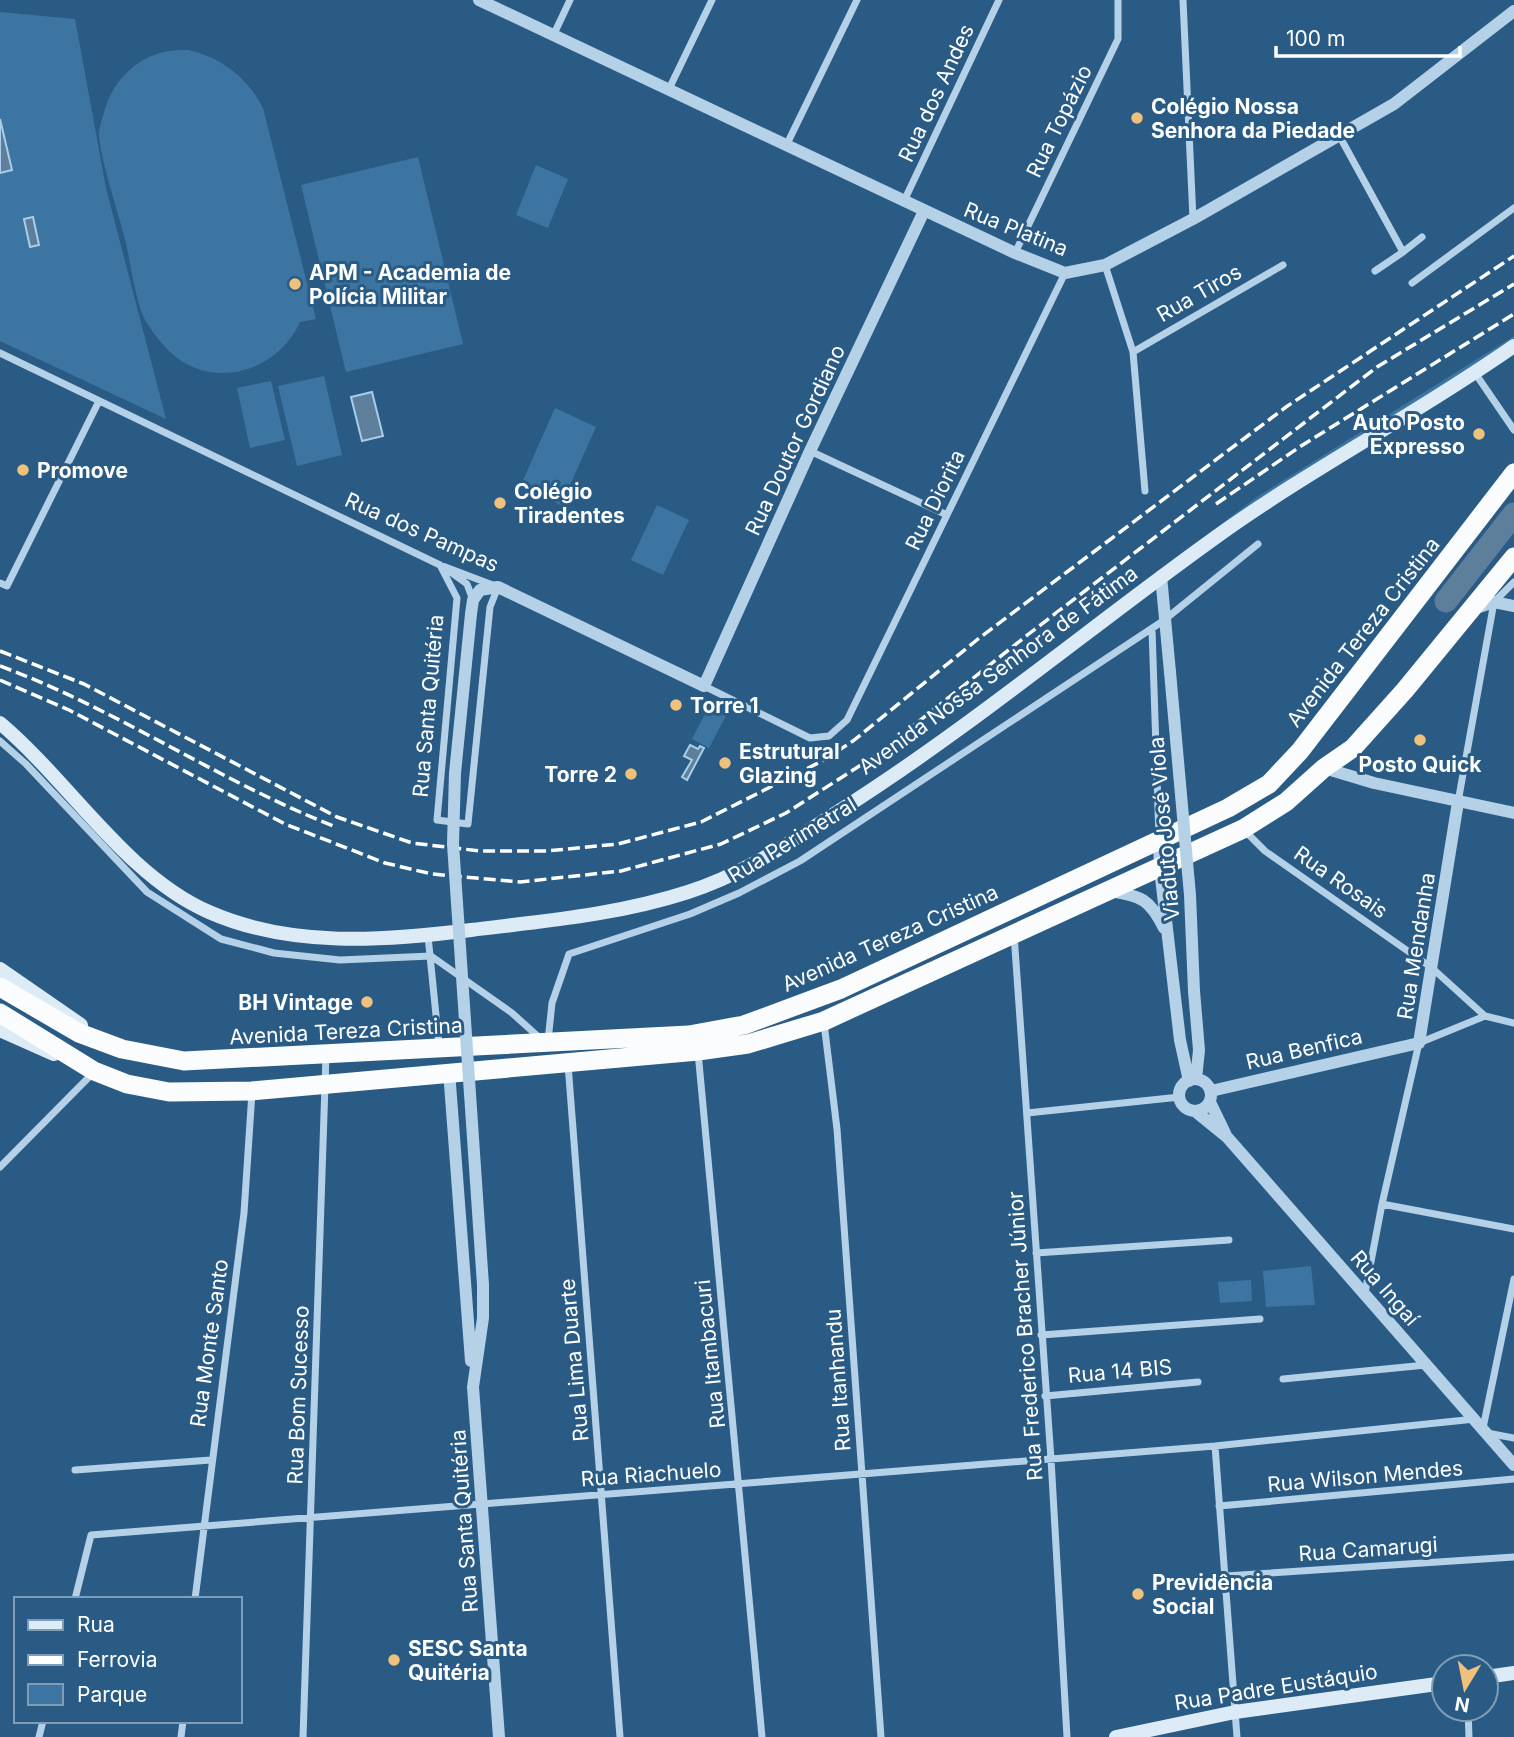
<svg xmlns="http://www.w3.org/2000/svg" width="1514" height="1737" viewBox="0 0 1514 1737" font-family="Inter,sans-serif">
  <style>
    .green { fill: #3d75a2 }
    .water { fill: #5d7f9c; stroke: #a8cde8; stroke-width: 2 }
    .lines { fill: none; stroke-linecap: round; stroke-linejoin: round }
    .river { stroke: #5d7f9c; stroke-width: 23 }
    .minor { stroke: #b4d1e7; stroke-width: 7 }
    .tertiary { stroke: #b4d1e7; stroke-width: 12 }
    .secondary { stroke: #ddebf7; stroke-width: 14 }
    .trunk { stroke: #fafcfe; stroke-width: 19 }
    .rail { stroke: #fff; stroke-width: 3.5; stroke-dasharray: 12 5; stroke-linecap: butt }
    .tertiary-bridge { stroke: #b4d1e7; stroke-width: 12 }
    .poi-dot { fill: #efc17a; stroke: #295b85; stroke-width: 2.5 }
    .labels { text-anchor: middle; dominant-baseline: central; stroke-width: 6; stroke-linejoin: round; paint-order: stroke }
    .street-label { font-size: 21px; fill: #fff; stroke: #295b85 }
    .poi-label { font-size: 21px; font-weight: bold; fill: #fff; stroke: #295b85; text-anchor: start }
  </style>
  <rect width="100%" height="100%" fill="#295b85"/>
  <path class="green" d="M0 12 75 19 106 188 166 419 0 341Z
    M188 50C221 57 248 78 263 108L316 319 300 322C280 367 223 389 180 360 167 351 157 338 148 325 136 307 131 265 126 243 119 214 101 163 99 135 99 126 103 117 105 109 117 71 148 48 188 50Z
    M418 157 463 344 346 372 301 185Z
    M536 165 568 179 548 228 516 215Z
    M1514 336V343L1138 587 1257 497Z
    M324 376 342 455 297 466 278 386Z
    M271 381 285 440 250 448 237 388Z
    M555 408 596 427 561 505 520 487Z
    M657 505 689 520 663 575 631 560Z
    M710 704 728 712 709 748 692 739Z
    M1311 1266 1315 1305 1266 1307 1263 1271Z
    M1251 1280 1252 1301 1220 1303 1218 1282Z"/>
  <path class="water" d="M0 119 12 170 0 173Z
    M33 217 39 245 30 247 24 219Z
    M372 392 383 436 362 441 351 397Z
    M690 745 698 749 700 746 704 748 687 780 682 777 692 760 684 756Z"/>
  <g class="lines">
    <path class="river" d="M1446 601 1514 514"/>
    <path class="minor" d="M1183 0 1193 219
      M553 36 570 0
      M668 91 712 0
      M1340 137 1403 252 1422 237
      M786 146 857 0
      M904 201 999 0
      M1015 253 1118 39V0
      M1105 265 1133 352 1145 491
      M1375 271 1403 252
      M1412 283 1514 208
      M1133 352 1283 265
      M0 353 440 565 498 587 490 607 468 824 437 820 457 598 440 565
      M1475 373 1514 430
      M810 451 947 515
      M449 571 467 584 473 600
      M0 583 7 586 99 401
      M1152 629 1159 838
      M704 686 810 738 829 736 847 720 1065 273
      M0 741 26 764 147 892 221 939 274 953 340 960 431 956
      M1458 802 1494 602 1514 582
      M1243 829 1265 851 1432 968 1485 1016 1514 1023
      M1014 934 1051 1459 1067 1737
      M428 936 439 1045
      M431 956 512 1013 542 1040
      M824 1023 837 1129 881 1737
      M548 1041 552 1003 569 954 690 914 739 893 800 861 1163 621 1258 544
      M698 1052 762 1737
      M568 1064 620 1737
      M1027 1113 1180 1097
      M0 1167 93 1073
      M1382 1204 1514 1229
      M1036 1253 1229 1240
      M1365 1293 1382 1204 1419 1043 1485 1016
      M1041 1335 1260 1319
      M1283 1379 1426 1365
      M1045 1396 1198 1382
      M1483 1428 1514 1279
      M1487 1433 1514 1438
      M1215 1446 1237 1737
      M75 1470 211 1460
      M1219 1506 1514 1479
      M1225 1576 1514 1557
      M75 1599 91 1535 1215 1446 1475 1419
      M195 1599 244 1213 252 1092
      M1468 1709 1469 1737
      M39 1737 43 1721
      M181 1737 183 1721
      M303 1737 326 1055"/>
    <path class="tertiary" d="M479 0 1015 253 1065 273 1105 265 1193 219 1394 104 1514 11
      M1161 576 1170 672
      M1473 609 1494 602 1514 606
      M471 614 473 600 480 590 498 587 704 686 810 451 924 211
      M1324 768 1374 783 1514 813
      M1159 838 1160 869 1180 1040 1189 1081
      M1110 891C1142 897 1149 898 1164 928
      M1194 991 1199 1050 1196 1079
      M449 1071 471 1361
      M1179 1095a16 16 0 1 1 32 0a16 16 0 1 1-32 0Z
      M1211 1091 1419 1043 1458 802
      M1210 1102 1225 1133
      M1195 1111 1227 1137 1514 1465
      M483 1285V1318L473 1387 499 1737"/>
    <path class="secondary" d="M0 723C69 781 126 876 209 912 291 948 384 941 471 930 544 921 617 915 688 892 742 875 789 843 836 813 969 729 1089 628 1216 537 1312 468 1417 414 1514 346
      M0 969 81 1025
      M0 1030 54 1054
      M1486 1677 1514 1673
      M1116 1737 1235 1712 1444 1683"/>
    <path class="trunk" d="M0 987 79 1033 122 1049 184 1061 689 1035 744 1025 841 989 1228 808 1269 784 1300 751 1514 473
      M0 1013 94 1071 127 1084 169 1092 252 1091 698 1051 748 1044 824 1021 1243 829 1286 802 1324 768 1353 748 1405 690 1514 557"/>
    <path class="rail" d="M1216 504 1301 446 1514 314
      M0 651 84 684 337 817 412 843 480 851H547L618 844 701 822 824 760 853 741 978 639 1286 407 1514 256
      M0 666C117 709 220 782 336 827
      M0 680 69 710 285 824 385 863 432 874 520 882 621 871 721 844 786 813 875 756 1030 633 1377 367 1514 284"/>
    <path class="tertiary-bridge" d="M471 614 455 773 453 844 483 1285
      M1170 672 1190 895 1194 991"/>
  </g>
  <g class="poi-dot">
    <circle cx="1137" cy="118" r="7"/>
    <circle cx="295" cy="284" r="7"/>
    <circle cx="1479" cy="434" r="7"/>
    <circle cx="23" cy="470" r="7"/>
    <circle cx="500" cy="503" r="7"/>
    <circle cx="676" cy="705" r="7"/>
    <circle cx="1420" cy="740" r="7"/>
    <circle cx="725" cy="763" r="7"/>
    <circle cx="631" cy="774" r="7"/>
    <circle cx="367" cy="1002" r="7"/>
    <circle cx="1138" cy="1594" r="7"/>
    <circle cx="394" cy="1660" r="7"/>
  </g>
  <g class="labels">
    <g class="street-label">
      <text transform="translate(936 93) rotate(-65)">Rua dos Andes</text>
      <text transform="translate(1059 121) rotate(-64)">Rua Topázio</text>
      <text transform="translate(1016 229) rotate(22)">Rua Platina</text>
      <text transform="translate(1199 293) rotate(-30)">Rua Tiros</text>
      <text transform="translate(795 440) rotate(-65)">Rua Doutor Gordiano</text>
      <text transform="translate(935 500) rotate(-64)">Rua Diorita</text>
      <text transform="translate(422 532) rotate(24)">Rua dos Pampas</text>
      <text transform="translate(1363 632) rotate(-52)">Avenida Tereza Cristina</text>
      <text transform="translate(998 670) rotate(-36)">Avenida Nossa Senhora de Fátima</text>
      <text transform="translate(428 706) rotate(-85)">Rua Santa Quitéria</text>
      <text transform="translate(1164 829) rotate(-95)">Viaduto José Viola</text>
      <text transform="translate(792 840) rotate(-31)">Rua Perimetral</text>
      <text transform="translate(1341 882) rotate(35)">Rua Rosais</text>
      <text transform="translate(890 938) rotate(-24)">Avenida Tereza Cristina</text>
      <text transform="translate(1416 946) rotate(-81)">Rua Mendanha</text>
      <text transform="translate(346 1031) rotate(-3)">Avenida Tereza Cristina</text>
      <text transform="translate(1304 1049) rotate(-13)">Rua Benfica</text>
      <text transform="translate(1385 1288) rotate(49)">Rua Ingaí</text>
      <text transform="translate(1025 1336) rotate(-94)">Rua Frederico Bracher Júnior</text>
      <text transform="translate(209 1343) rotate(-82)">Rua Monte Santo</text>
      <text transform="translate(710 1354) rotate(-96)">Rua Itambacuri</text>
      <text transform="translate(574 1360) rotate(-95)">Rua Lima Duarte</text>
      <text transform="translate(1120 1371) rotate(-5)">Rua 14 BIS</text>
      <text transform="translate(838 1380) rotate(-94)">Rua Itanhandu</text>
      <text transform="translate(298 1395) rotate(-88)">Rua Bom Sucesso</text>
      <text transform="translate(651 1474) rotate(-4)">Rua Riachuelo</text>
      <text transform="translate(1365 1476) rotate(-5)">Rua Wilson Mendes</text>
      <text transform="translate(464 1521) rotate(-94)">Rua Santa Quitéria</text>
      <text transform="translate(1368 1549) rotate(-4)">Rua Camarugi</text>
      <text transform="translate(1276 1687) rotate(-9)">Rua Padre Eustáquio</text>
    </g>
    <g class="poi-label">
      <text x="1151" y="106">Colégio Nossa<tspan x="1151" dy="24">Senhora da Piedade</tspan></text>
      <text x="309" y="272">APM - Academia de<tspan x="309" dy="24">Polícia Militar</tspan></text>
      <text x="1465" y="422" text-anchor="end">Auto Posto<tspan x="1465" dy="24">Expresso</tspan></text>
      <text x="37" y="470">Promove</text>
      <text x="514" y="491">Colégio<tspan x="514" dy="24">Tiradentes</tspan></text>
      <text x="690" y="705">Torre 1</text>
      <text x="739" y="751">Estrutural<tspan x="739" dy="24">Glazing</tspan></text>
      <text x="1420" y="764" text-anchor="middle">Posto Quick</text>
      <text x="617" y="774" text-anchor="end">Torre 2</text>
      <text x="353" y="1002" text-anchor="end">BH Vintage</text>
      <text x="1152" y="1582">Previdência<tspan x="1152" dy="24">Social</tspan></text>
      <text x="408" y="1648">SESC Santa<tspan x="408" dy="24">Quitéria</tspan></text>
    </g>
  </g>
  <rect x="14" y="1597" width="228" height="126" fill="#295b85" stroke="#7f9db6" stroke-width="2"/>
  <rect x="28" y="1620" width="35" height="10" fill="#ddebf7" stroke="#7f9db6" stroke-width="2"/>
  <text x="77" y="1632" font-size="21" fill="#ffffff">Rua</text>
  <rect x="28" y="1655" width="35" height="10" fill="#ffffff" stroke="#7f9db6" stroke-width="2"/>
  <text x="77" y="1667" font-size="21" fill="#ffffff">Ferrovia</text>
  <rect x="28" y="1684" width="35" height="21" fill="#3d75a2" stroke="#7f9db6" stroke-width="2"/>
  <text x="77" y="1702" font-size="21" fill="#ffffff">Parque</text>
  <g transform="translate(1465 1688) rotate(190)"><circle r="33" fill="#295b85" stroke="#7f9db6" stroke-width="2"/>
  <path d="M0-5L12 26L0 18L-12 26Z" fill="#efc17a"/>
  <text y="-10" font-size="19" font-weight="bold" text-anchor="middle" fill="#ffffff">N</text>
  </g>
  <path d="M1276 46v10h184v-10" fill="none" stroke="#ffffff" stroke-width="3.5"/>
  <text x="1286" y="46" font-size="21" fill="#ffffff" stroke="#295b85" stroke-width="5" paint-order="stroke">100 m</text>
</svg>
